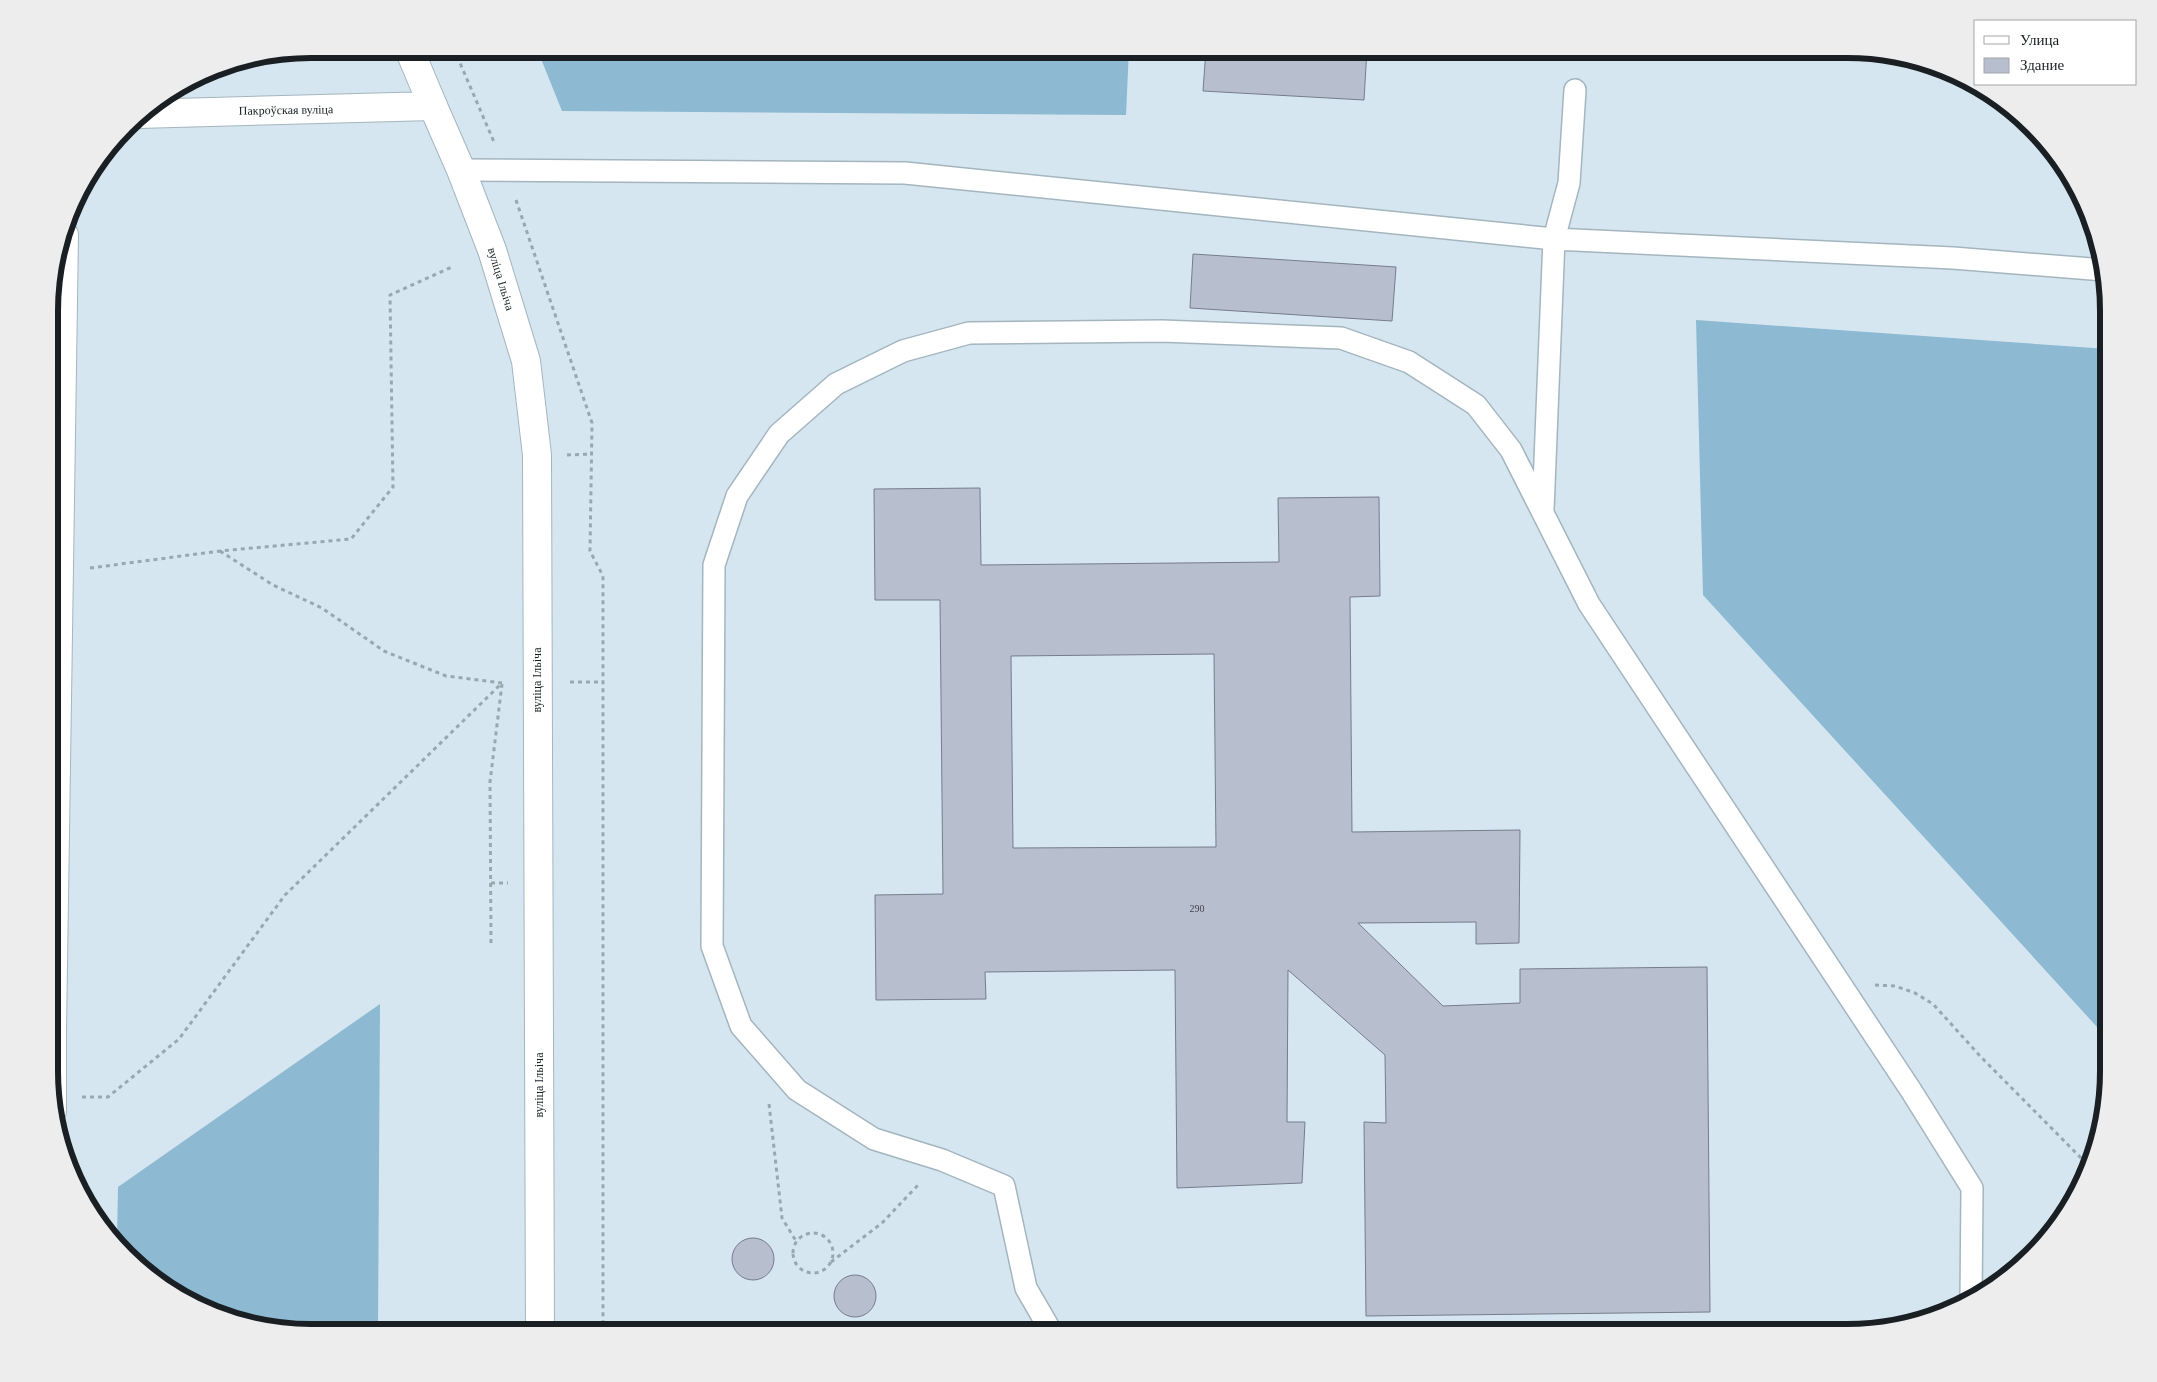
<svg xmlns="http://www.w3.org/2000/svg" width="2157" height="1382" viewBox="0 0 2157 1382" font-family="Georgia,serif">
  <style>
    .forest { fill: #8db9d2 }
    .building { fill: #b7bece; stroke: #767c8b; fill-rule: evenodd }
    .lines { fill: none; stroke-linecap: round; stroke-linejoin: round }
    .service-casing { stroke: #a4b5bf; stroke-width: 24 }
    .minor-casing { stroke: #a4b5bf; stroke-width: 30 }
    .tertiary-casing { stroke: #a4b5bf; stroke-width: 30 }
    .path { stroke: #99a7af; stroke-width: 3; stroke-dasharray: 4 4; stroke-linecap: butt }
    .service { stroke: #fff; stroke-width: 21 }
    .minor { stroke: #fff; stroke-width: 28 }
    .tertiary { stroke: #fff; stroke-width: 28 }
    .labels { text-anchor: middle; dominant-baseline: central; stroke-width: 5; stroke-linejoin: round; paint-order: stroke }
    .number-label { font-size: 10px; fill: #40474e }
    .street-label { font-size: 12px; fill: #191f23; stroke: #fff }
    .rim { fill: none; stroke: #191f23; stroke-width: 6 }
  </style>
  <rect width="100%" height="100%" fill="#d5e6f1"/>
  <path class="forest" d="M537 49H1129L1126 115 562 111Z
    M1696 320 2108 349V1039L1703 595Z
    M380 1004 378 1333H311L243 1324 165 1289 117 1241 118 1187Z"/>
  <path class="building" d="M1206 49H1367L1364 100 1203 91Z
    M1193 254 1396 267 1392 321 1190 308Z
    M980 488 981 565 1279 562 1278 498 1379 497 1380 596 1350 597 1352 832 1520 830 1519 943 1476 944V922L1358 923 1443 1006 1520 1003V969L1707 967 1710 1312 1366 1316 1364 1122 1386 1123 1385 1055 1288 970 1287 1122H1305L1302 1183 1177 1188 1175 970 985 972 986 999 876 1000 875 895 943 894 940 600H875L874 489ZM1214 654 1216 847 1013 848 1011 656Z
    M732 1259a21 21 0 1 1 42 0a21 21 0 1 1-42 0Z
    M834 1296a21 21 0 1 1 42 0a21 21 0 1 1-42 0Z"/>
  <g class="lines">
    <g class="service-casing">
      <path id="service" d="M461 170 905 173 1554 239 1953 258 2104 270
        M1543 510 1554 239 1569 183 1575 90
        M1052 1333 1026 1288 1004 1186 942 1160 874 1139 797 1090 741 1026 712 946 714 565 737 496 779 434 836 384 903 351 969 333 1162 331 1341 338 1409 362 1476 405 1511 450 1589 604 1912 1092 1972 1188 1971 1301"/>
    </g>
    <g class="minor-casing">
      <path id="minor" d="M433 106 461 170 492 250 526 361 537 455 540 1333"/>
    </g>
    <g class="tertiary-casing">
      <path id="tertiary" d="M138 114 433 106 409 49
        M52 1111V1031L64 235"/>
    </g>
    <path class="path" d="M454 49 494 142
      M516 200 592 423 590 551 603 576V1333
      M567 455 592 454
      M220 551 273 585 322 608 384 651 446 676 502 683
      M90 568 220 551 351 539 393 487 390 295 454 266
      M570 682H602
      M491 883H508
      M491 943 490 782 502 684
      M1875 985 1895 986 1915 993 1933 1004 1981 1057 2089 1166
      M82 1097H108L179 1039 285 895 502 683
      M769 1104 782 1218 796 1241
      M793 1253a20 20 0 1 1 40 0a20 20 0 1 1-40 0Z
      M831 1262 882 1223 919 1184"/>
    <use href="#service" class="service"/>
    <use href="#minor" class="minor"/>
    <use href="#tertiary" class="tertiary"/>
  </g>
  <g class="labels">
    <g class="number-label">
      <text x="1197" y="908">290</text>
    </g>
    <g class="street-label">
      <text transform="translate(286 110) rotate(-1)">Пакроўская вуліца</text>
      <text transform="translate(501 279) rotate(73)">вуліца Ільіча</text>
      <text transform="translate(537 680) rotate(-90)">вуліца Ільіча</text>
      <text transform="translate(539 1085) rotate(-90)">вуліца Ільіча</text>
    </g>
  </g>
  <path d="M0 0H2157V1382H0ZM311 58H1847A253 253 0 0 1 2100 311V1071A253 253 0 0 1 1847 1324H311A253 253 0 0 1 58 1071V311A253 253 0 0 1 311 58Z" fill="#ededed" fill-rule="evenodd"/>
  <path class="rim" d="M311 58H1847A253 253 0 0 1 2100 311V1071A253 253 0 0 1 1847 1324H311A253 253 0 0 1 58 1071V311A253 253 0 0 1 311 58Z"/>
  <rect x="1974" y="20" width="162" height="65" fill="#ffffff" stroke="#a3a5a7"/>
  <rect x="1984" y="36" width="25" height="8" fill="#ffffff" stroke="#a3a5a7"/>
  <text x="2020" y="45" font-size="15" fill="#191f23">Улица</text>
  <rect x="1984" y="58" width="25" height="15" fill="#b7bece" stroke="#a3a5a7"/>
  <text x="2020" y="70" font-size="15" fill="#191f23">Здание</text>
</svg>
